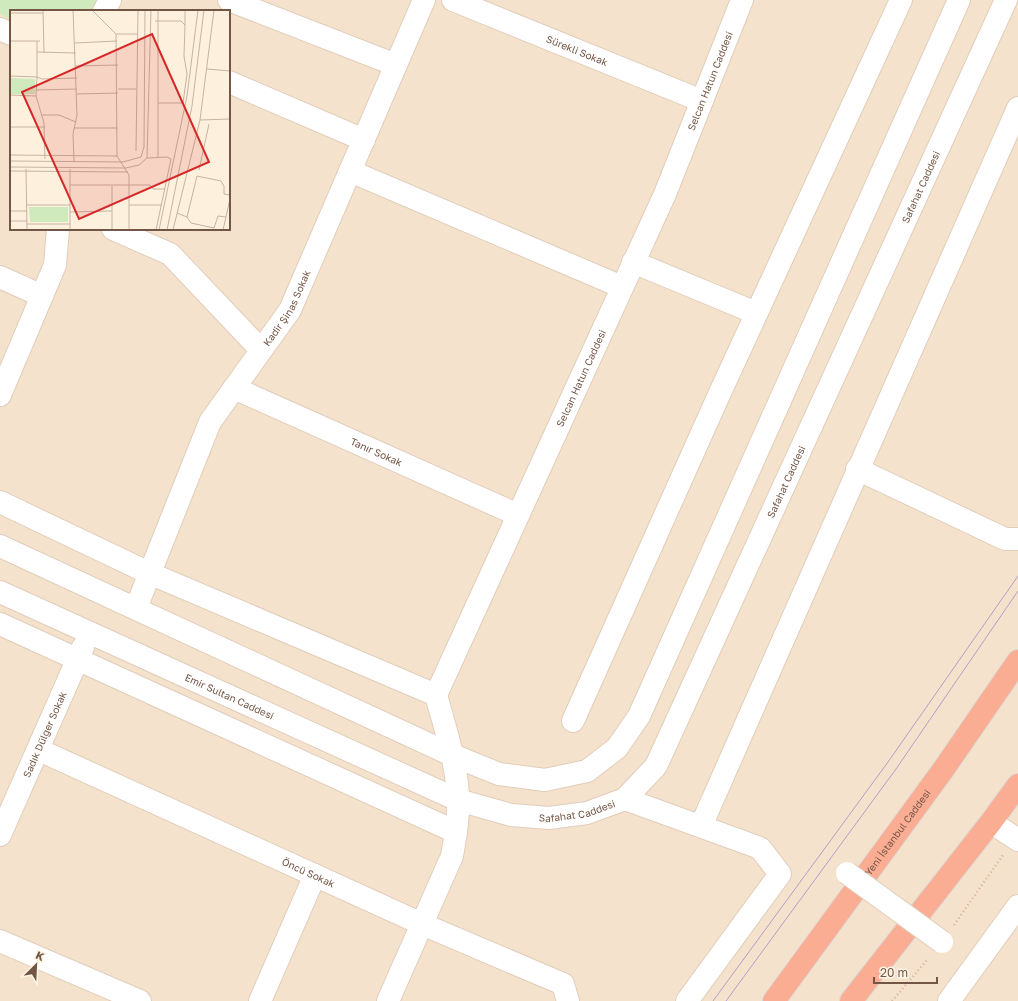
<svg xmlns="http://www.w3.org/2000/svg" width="1018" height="1001" viewBox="0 0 1018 1001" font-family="'Golos Text',sans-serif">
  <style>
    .residential { fill: #f5e2cc; fill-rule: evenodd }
    .green { fill: #cfeabd }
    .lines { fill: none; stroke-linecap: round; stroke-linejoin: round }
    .street-casing { stroke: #e1cdba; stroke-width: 24 }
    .highway-casing { stroke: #ddd6d3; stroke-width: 24 }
    .path { stroke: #d8b198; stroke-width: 2.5; stroke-dasharray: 1 3; stroke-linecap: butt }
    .street { stroke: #fff; stroke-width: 22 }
    .highway { stroke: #faad92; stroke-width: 22 }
    .tram { stroke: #b39ec5; stroke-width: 1 }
    .street-bridge-casing { stroke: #e1cdba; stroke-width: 24; stroke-linecap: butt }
    .street-bridge { stroke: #fff; stroke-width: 22 }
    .labels { text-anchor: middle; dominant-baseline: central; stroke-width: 3; stroke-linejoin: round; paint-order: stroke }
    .street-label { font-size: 10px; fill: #735646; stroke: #fff5e5 }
    .inset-road { fill: none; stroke: #c6b3a1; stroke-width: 1 }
    .view { fill: #d62828; fill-opacity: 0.15; stroke: #d62828; stroke-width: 2 }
    .inset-edge { fill: none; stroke: #735646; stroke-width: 2 }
  </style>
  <rect width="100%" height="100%" fill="#fdf1de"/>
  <path class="residential" d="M0 0H1018V1001H0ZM11 11H229V229H11Z"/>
  <path class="green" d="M0 0H100L94 11H11V19L0 14Z"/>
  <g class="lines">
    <g class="street-casing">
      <g id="street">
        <path d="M229 0 396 65"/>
        <path id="s1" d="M453 0 702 101"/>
        <path d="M104 11 110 0"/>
        <path d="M0 29 11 34"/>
        <path d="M229 82 364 140"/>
        <path d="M350 171 622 287"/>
        <path d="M113 229 170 254 261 350"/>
        <path d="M633 262 756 313"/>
        <path d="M0 277 42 296"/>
        <path id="s2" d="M234 388 518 515"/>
        <path d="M0 395 55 265 58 229"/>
        <path d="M857 469 1005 539H1018"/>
        <path d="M0 502 149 573 436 695"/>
        <path d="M0 546 452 755 499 774 545 780 587 771 617 748 639 716 959 0"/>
        <path id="s3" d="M0 592 458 800 511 815 549 818 587 813 625 799 656 766 1006 0"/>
        <path id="s4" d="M136 608 210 422 290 310 424 0"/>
        <path d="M0 624 456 832"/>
        <path d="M573 721 718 397 901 0"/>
        <path id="s5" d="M39 750 422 924 563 984 568 1001"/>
        <path d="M625 799 760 848 780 874 687 1001"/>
        <path d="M991 822 1018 840"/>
        <path d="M701 826 1018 108"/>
        <path id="s6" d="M0 835 83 647"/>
        <path d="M0 941 140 1001"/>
        <path d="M260 1001 315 875"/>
        <path id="s7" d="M388 1001 452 856C455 838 459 819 458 801 458 767 445 728 436 695L665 194 742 0"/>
        <path d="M949 1001 1018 906"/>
      </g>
    </g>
    <g class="highway-casing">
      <g id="highway">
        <path id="s8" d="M774 1001 943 770 1018 661"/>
        <path d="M851 1001 991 822 1018 785"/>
      </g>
    </g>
    <path class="path" d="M954 925 1003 855
      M892 1001 928 959"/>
    <use href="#street" class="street"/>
    <use href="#highway" class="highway"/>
    <path class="tram" d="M713 1001 888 762 1018 576
      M726 1001 896 769 1018 591"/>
    <g class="street-bridge-casing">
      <path id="street-bridge" d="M847 873 942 942"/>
    </g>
    <use href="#street-bridge" class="street-bridge"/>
  </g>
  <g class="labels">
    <g class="street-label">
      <text stroke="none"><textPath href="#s1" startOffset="134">Sürekli Sokak</textPath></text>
      <text stroke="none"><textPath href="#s7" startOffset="995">Selcan Hatun Caddesi</textPath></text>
      <text stroke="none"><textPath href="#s3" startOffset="1357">Safahat Caddesi</textPath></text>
      <text stroke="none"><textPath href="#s4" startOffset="338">Kadir Şinas Sokak</textPath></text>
      <text stroke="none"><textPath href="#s7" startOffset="671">Selcan Hatun Caddesi</textPath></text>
      <text stroke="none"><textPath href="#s2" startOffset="156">Tanır Sokak</textPath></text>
      <text stroke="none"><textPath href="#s3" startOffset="1033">Safahat Caddesi</textPath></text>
      <text stroke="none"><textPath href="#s3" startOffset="252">Emir Sultan Caddesi</textPath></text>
      <text stroke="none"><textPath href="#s6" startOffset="110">Sadık Dülger Sokak</textPath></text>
      <text stroke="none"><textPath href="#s3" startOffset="625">Safahat Caddesi</textPath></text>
      <text stroke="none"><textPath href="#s8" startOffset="209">Yeni İstanbul Caddesi</textPath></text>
      <text stroke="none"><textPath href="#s5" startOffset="296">Öncü Sokak</textPath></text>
    </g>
  </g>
  <g transform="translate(10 10)">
    <rect width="220" height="220" fill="#fdf1de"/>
    <path d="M0 68 25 69V84H0ZM19 197H58V212H20Z" fill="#cfeabd"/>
    <path class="inset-road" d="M33 0 34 43M63 0 67 105 63 124 64 152M82 0 106 24 107 146 119 165V220M148 0V147M0 3H33M145 11H171L175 15 174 46 177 64 173 93H148M175 15V0M106 24H127M0 31H30M27 31V67L32 69 67 68M65 33 107 31M27 42 66 43M66 56 108 55M197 59 220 61M0 66 27 67 26 86M108 79H126M26 80 67 79M67 84 108 83M0 85 26 86 34 113 35 149M32 105H49L66 112M190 110 220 109M0 117H35M64 118H108M126 141 128 0M0 145 107 146M137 148 157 147 161 149 146 220M0 151 113 152 131 147 134 137 135 0M0 157 116 158 129 155 137 148 141 0M16 159 17 220M189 160 199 114M0 161 118 162M60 175H140L143 179H155M102 176V220M17 195H60M119 195H151M0 201H17M60 202 102 201M167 203 177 207 181 213 204 218 208 206 216 207M177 207 187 166 211 171 214 176V184L220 185M0 211H17M17 214H60M60 220V159M149 220 177 86 188 0M157 220 182 96 194 0M163 220 190 110 204 0M213 220 220 189"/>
    <path class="view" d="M142 24 199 152 69 209 12 82Z"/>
    <rect width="220" height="220" class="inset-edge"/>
  </g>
  <g transform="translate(36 965) rotate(24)" stroke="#fff5e5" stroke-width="3" paint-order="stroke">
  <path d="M0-3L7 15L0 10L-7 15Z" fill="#735646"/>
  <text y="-6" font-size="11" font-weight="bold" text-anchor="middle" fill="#735646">K</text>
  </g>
  <path d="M874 977v6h63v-6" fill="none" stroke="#735646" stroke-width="2"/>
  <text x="880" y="977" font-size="12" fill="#735646" stroke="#fff5e5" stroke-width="3" paint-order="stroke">20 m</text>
</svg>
